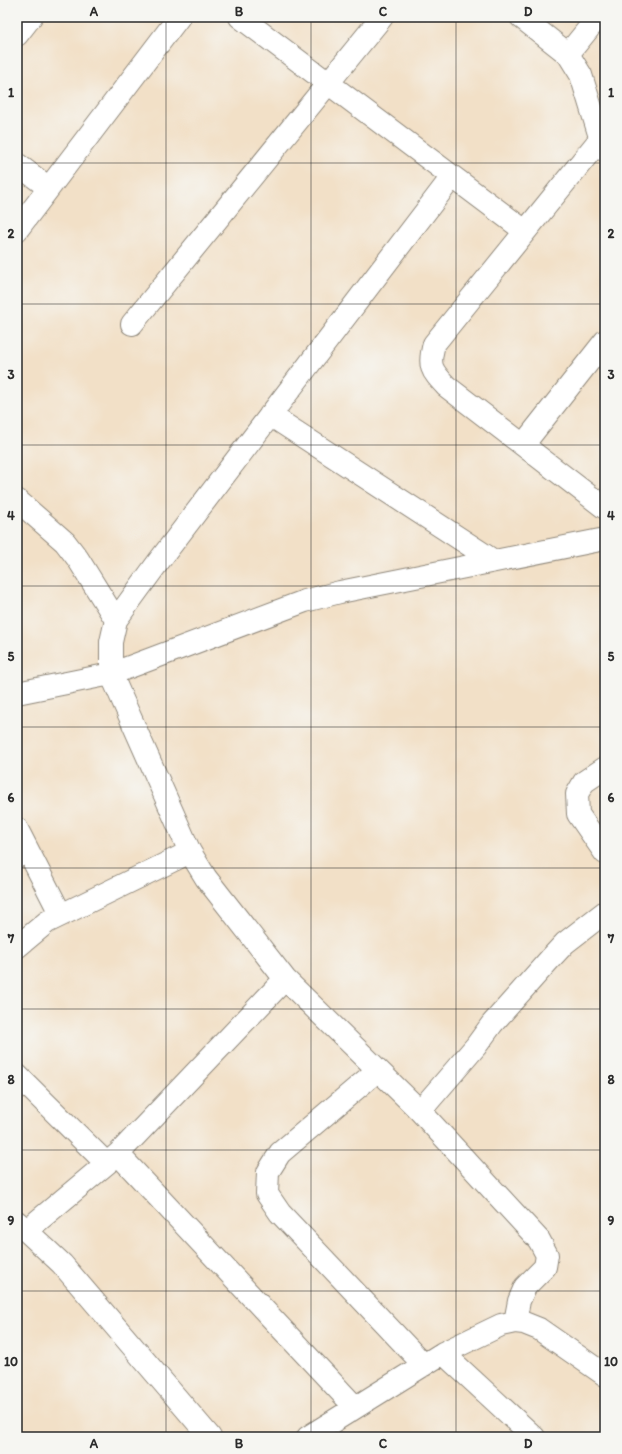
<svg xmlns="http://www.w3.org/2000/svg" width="622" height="1454" viewBox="0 0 622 1454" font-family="Itim,sans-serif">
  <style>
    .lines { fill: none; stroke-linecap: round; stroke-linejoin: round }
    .service-casing { stroke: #8e8679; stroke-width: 14 }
    .minor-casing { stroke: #8e8679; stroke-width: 24 }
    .service { stroke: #fff; stroke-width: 12 }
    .minor { stroke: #fff; stroke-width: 22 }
    .grid { fill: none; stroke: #2b2b2b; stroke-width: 1; stroke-opacity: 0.55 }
    .neatline { fill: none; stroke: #2b2b2b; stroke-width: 1.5 }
    .grid-label { font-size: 13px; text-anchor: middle; font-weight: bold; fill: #2b2b2b }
  </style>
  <rect width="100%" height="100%" fill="#f6f6f2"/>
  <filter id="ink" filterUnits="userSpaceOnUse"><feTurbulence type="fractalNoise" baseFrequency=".025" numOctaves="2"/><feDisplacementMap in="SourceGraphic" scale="8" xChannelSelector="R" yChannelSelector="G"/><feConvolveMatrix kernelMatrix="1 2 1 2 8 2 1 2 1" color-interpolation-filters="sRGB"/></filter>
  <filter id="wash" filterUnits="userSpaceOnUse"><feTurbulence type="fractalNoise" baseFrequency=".012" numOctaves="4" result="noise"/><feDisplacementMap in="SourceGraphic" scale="16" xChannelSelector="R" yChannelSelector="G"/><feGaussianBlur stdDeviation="0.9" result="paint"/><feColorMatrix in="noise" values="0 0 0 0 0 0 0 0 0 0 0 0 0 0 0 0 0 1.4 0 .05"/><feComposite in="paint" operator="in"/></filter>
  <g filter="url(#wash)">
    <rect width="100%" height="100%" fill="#f2e0c7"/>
  </g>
  <g filter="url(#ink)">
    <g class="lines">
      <g class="service-casing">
        <path id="service" d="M17 862 31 856"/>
      </g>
      <g class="minor-casing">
        <path id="minor" d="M240 17 525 231
          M521 17 568 54 581 75 604 150
          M17 35 31 17
          M568 54 598 17
          M605 133 434 344C428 366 431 370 446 386L605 508
          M17 164 49 188
          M452 177 159 561 116 620 111 642V674L190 852 206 878 285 979 420 1111 539 1240 547 1255 545 1267 525 1287 519 1301 515 1322
          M17 230 179 17
          M132 324 382 17
          M270 415 494 561
          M523 445 605 341
          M17 500 65 542 78 559 116 620
          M17 693 111 674 305 601 340 592 605 539
          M605 768 584 782 577 794 578 814 605 853
          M17 829 61 915
          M17 947 47 922 190 852
          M378 1070 280 1153 268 1172 267 1194 280 1213 424 1365
          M17 1075 106 1163
          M420 1111 476 1046 492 1024 550 959 565 943 605 912
          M118 1154 355 1407
          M17 1222 62 1264 210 1437
          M27 1230 118 1154 285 979
          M443 1353 534 1437
          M308 1437 443 1353 501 1325 515 1322 524 1323 539 1329 605 1375"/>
      </g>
      <use href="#service" class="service"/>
      <use href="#minor" class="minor"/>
    </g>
  </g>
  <path class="grid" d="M166 17V1437M311 17V1437M456 17V1437M17 163H605M17 304H605M17 445H605M17 586H605M17 727H605M17 868H605M17 1009H605M17 1150H605M17 1291H605"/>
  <rect width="622" height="1454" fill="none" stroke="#f6f6f2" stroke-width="44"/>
  <rect x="22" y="22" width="578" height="1410" class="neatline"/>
  <g class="grid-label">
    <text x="94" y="16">A</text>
    <text x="239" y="16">B</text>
    <text x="383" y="16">C</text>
    <text x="528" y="16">D</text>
    <text x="11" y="97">1</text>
    <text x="611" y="97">1</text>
    <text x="11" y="238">2</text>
    <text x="611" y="238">2</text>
    <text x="11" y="379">3</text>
    <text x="611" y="379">3</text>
    <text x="11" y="520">4</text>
    <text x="611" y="520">4</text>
    <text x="11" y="661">5</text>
    <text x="611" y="661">5</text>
    <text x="11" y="802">6</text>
    <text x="611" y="802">6</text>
    <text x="11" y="943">7</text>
    <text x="611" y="943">7</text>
    <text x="11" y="1084">8</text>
    <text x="611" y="1084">8</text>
    <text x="11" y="1225">9</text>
    <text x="611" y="1225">9</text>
    <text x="11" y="1366">10</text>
    <text x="611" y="1366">10</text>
    <text x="94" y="1448">A</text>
    <text x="239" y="1448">B</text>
    <text x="383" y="1448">C</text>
    <text x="528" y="1448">D</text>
  </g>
</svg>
